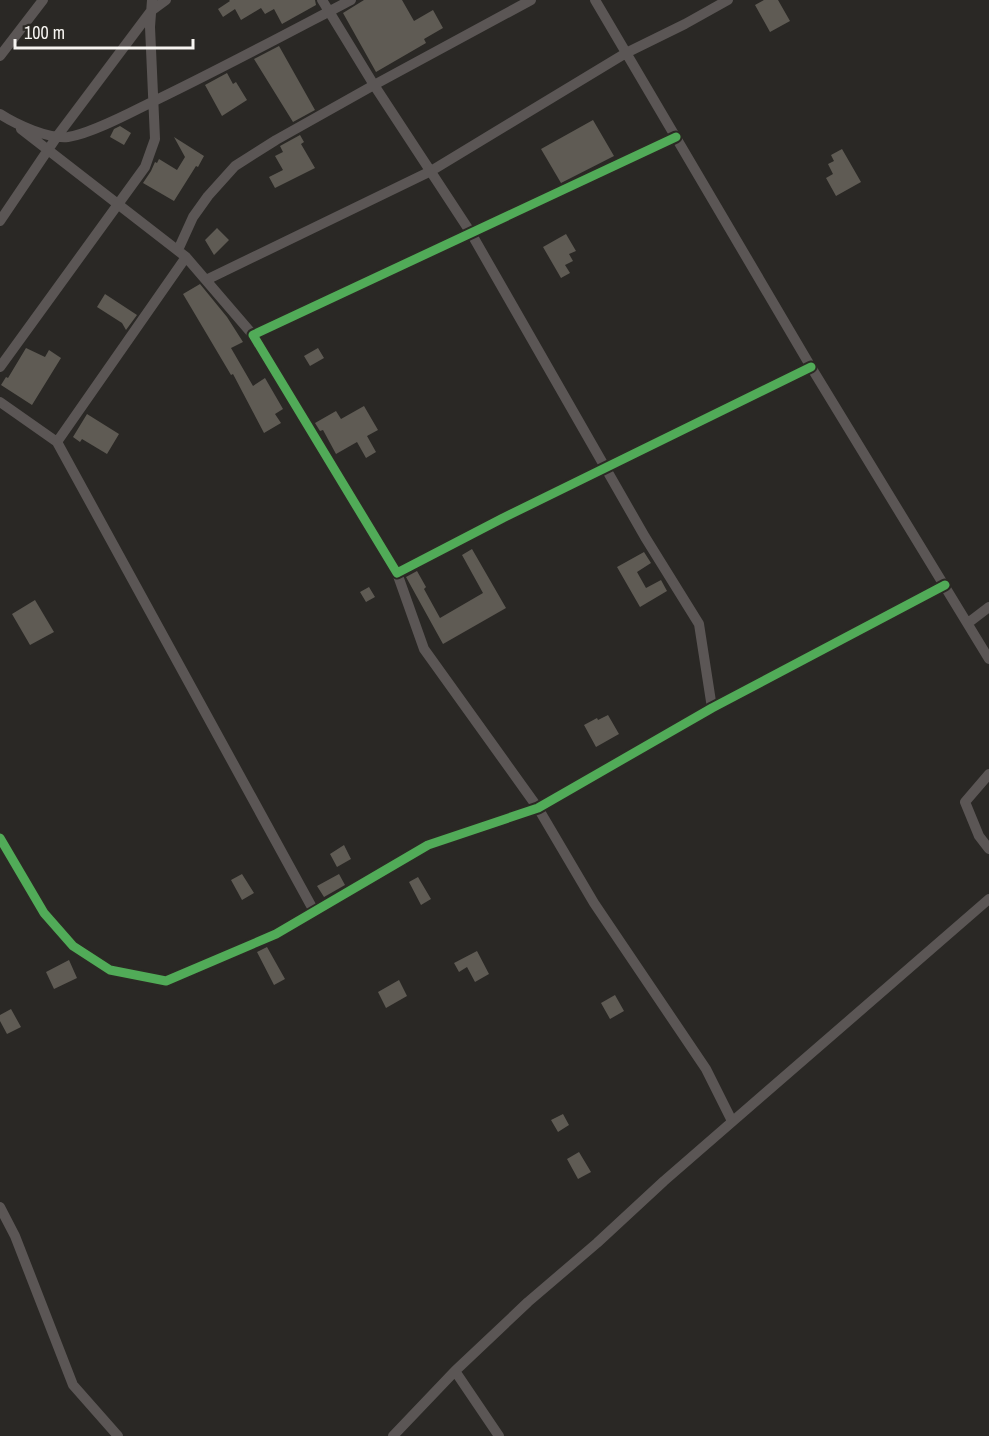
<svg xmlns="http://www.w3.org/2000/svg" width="989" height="1436" viewBox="0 0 989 1436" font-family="'Archivo Narrow',sans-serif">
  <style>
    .building { fill: #5f5b54 }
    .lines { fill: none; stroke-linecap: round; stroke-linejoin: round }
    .street { stroke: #5b5655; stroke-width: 10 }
    .cycleway-casing { stroke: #2b2924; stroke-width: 13 }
    .cycleway { stroke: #51ab58; stroke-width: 9 }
  </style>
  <rect width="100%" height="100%" fill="#2a2825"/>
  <path class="building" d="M229 0H315L316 5 282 24 274 9 265 14 261 8 241 20 235 9 223 17 218 9 230 1Z
    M364 0H402L414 21 433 10 443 28 424 39 426 43 376 72 343 13Z
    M764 0H778L790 21 770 32 755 5Z
    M279 46 315 110 293 122 254 59Z
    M227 73 233 84 236 82 247 100 222 116 205 85Z
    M593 120 614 156 561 183 541 149Z
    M120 126 131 133 124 145 110 137 114 129Z
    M300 135 304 142 301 144 315 168 275 188 269 177 283 170 275 156 283 152 280 146Z
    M174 137 204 156 198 167 196 166 174 201 143 183 151 171 155 162 157 163 159 159 177 170 185 157Z
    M842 149 861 182 836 196 826 178 833 174 828 164 834 161 831 155Z
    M217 228 229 240 214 255 205 240Z
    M566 234 576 251 569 254 573 261 565 265 570 273 561 278 543 247Z
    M200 284 227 317 243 342 231 348 253 386 265 378 283 409 275 414 281 423 264 433 233 374 231 375 183 294Z
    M105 294 137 315 126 330 122 323 97 307Z
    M26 348 45 357 49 350 61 358 32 405 1 385 6 377 8 378Z
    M318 348 324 358 310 366 304 356Z
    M364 406 378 430 367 436 376 452 366 458 357 442 336 454 323 430 320 431 315 423 336 411 341 419Z
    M87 414 119 434 107 454 82 439 80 442 73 437Z
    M472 549 506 608 443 644 406 577 417 571 426 587 424 589 440 618 483 593 462 555Z
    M644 552 651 563 637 572 646 588 661 580 667 591 640 607 617 567Z
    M369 587 375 597 366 602 360 592Z
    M35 600 54 632 30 645 12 614Z
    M608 715 619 734 596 747 584 725 597 718 598 720Z
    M344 845 351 859 337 867 330 854Z
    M242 874 254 893 242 900 231 880Z
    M339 874 345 885 324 897 317 886Z
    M418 877 431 899 421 905 409 882Z
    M267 947 285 979 274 985 257 952Z
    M477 951 489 974 475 982 467 967 459 972 454 963Z
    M69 960 77 978 54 989 46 972Z
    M399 980 407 996 386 1008 378 992Z
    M615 995 624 1011 610 1019 601 1003Z
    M11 1009 21 1027 7 1034 0 1021V1015Z
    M563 1114 569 1125 558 1132 551 1120Z
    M579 1152 591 1172 578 1179 567 1159Z"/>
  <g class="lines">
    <path class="street" d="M322 0 374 85 471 233 645 537 699 624 712 708
      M595 0 811 367 989 659
      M0 56 43 0
      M0 114C17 125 48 139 68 137 90 134 128 114 148 104 217 71 284 35 351 0
      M21 129 186 257 253 335
      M676 137 253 335 397 573 503 518 811 367
      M0 221 58 135 151 11 166 0
      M178 250 193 217 208 196 235 166 276 140 374 85 531 0
      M206 280 431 171 626 53 685 24 728 0
      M0 367 145 167 155 139 150 27 152 0
      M0 402 57 442 186 257
      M57 442 314 911
      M397 573 424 649 538 808 594 903 706 1069 732 1121
      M968 623 989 607
      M989 774 965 802 979 836 989 849
      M0 838 44 913 73 946 110 970 166 981 276 934 428 845 538 808 712 708 945 585
      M0 1207 15 1236 73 1385 118 1436
      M393 1436 455 1371
      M499 1436 455 1371 528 1302 597 1243 664 1181 989 899"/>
    <g class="cycleway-casing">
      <path id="cycleway" d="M676 137 253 335 397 573 503 518 811 367
        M0 838 44 913 73 946 110 970 166 981 276 934 428 845 538 808 712 708 945 585"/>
    </g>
    <use href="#cycleway" class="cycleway"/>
  </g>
  <path d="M15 39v9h178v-9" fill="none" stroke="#f6f4f1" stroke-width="3"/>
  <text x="24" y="39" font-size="18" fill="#f6f4f1" stroke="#2b2924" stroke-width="4.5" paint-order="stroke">100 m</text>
</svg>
